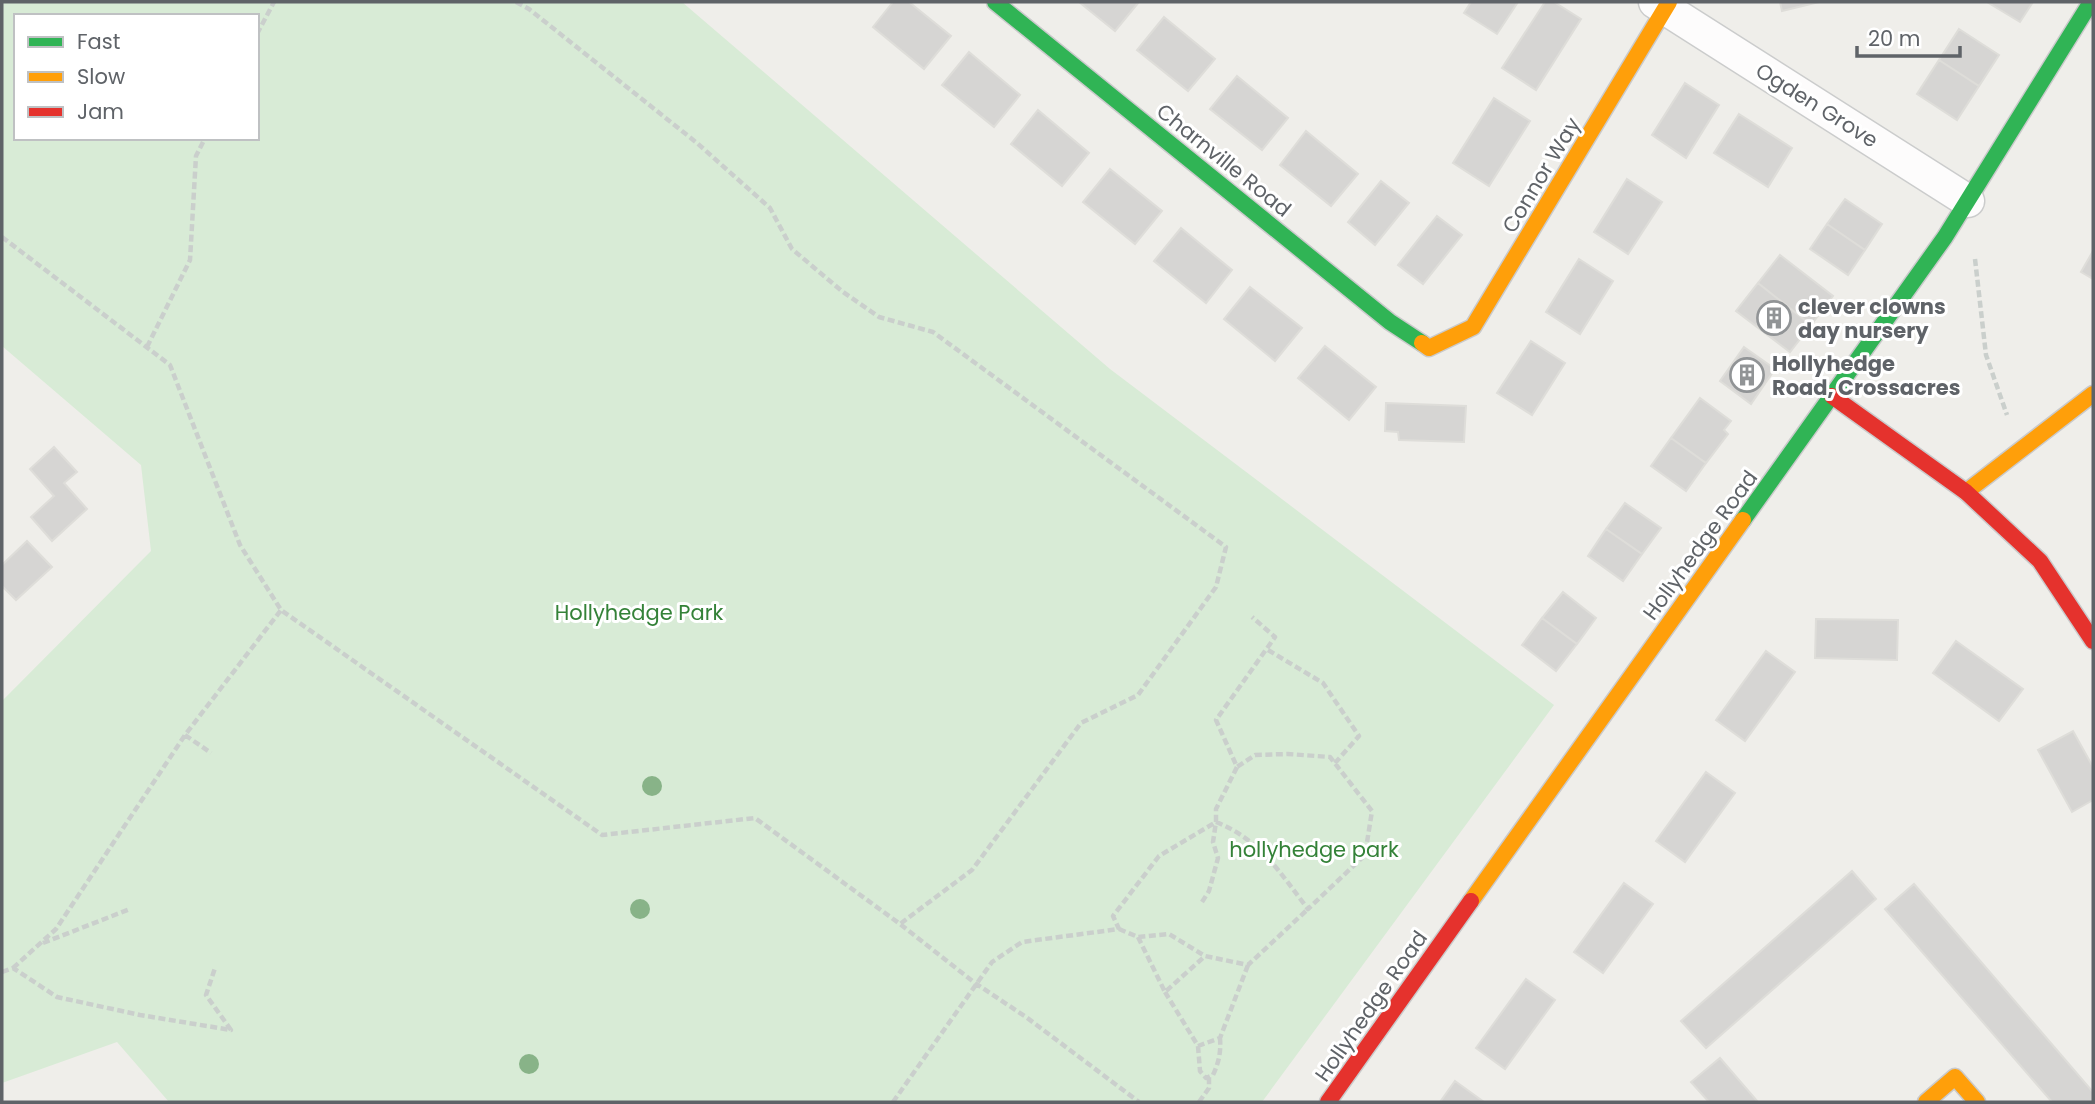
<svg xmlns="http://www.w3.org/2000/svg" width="2095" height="1104" viewBox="0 0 2095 1104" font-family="Poppins,sans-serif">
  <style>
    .green { fill: #d8ebd6; fill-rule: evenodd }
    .building { fill: #d6d5d3; stroke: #deddd9; stroke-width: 2 }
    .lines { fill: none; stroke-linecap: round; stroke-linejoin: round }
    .street-casing { stroke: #cbcccc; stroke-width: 35 }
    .fast-casing { stroke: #cacacb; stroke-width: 19 }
    .slow-casing { stroke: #cacacb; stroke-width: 19 }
    .jam-casing { stroke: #cacacb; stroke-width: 19 }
    .path { stroke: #cacfcc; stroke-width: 4.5; stroke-dasharray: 7 3.5; stroke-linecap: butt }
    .street { stroke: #fdfcfc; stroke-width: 32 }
    .fast { stroke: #30b455; stroke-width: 16 }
    .slow { stroke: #ff9f0a; stroke-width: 16 }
    .jam { stroke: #e5322d; stroke-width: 16 }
    .tree { fill: #88b388 }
    .labels { text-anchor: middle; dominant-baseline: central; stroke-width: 6; stroke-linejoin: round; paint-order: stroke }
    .street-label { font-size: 21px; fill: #5f6368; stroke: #fff }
    .poi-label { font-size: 21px; font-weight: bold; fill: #5f6368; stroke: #fff; text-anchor: start }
    .park-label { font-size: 21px; fill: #348238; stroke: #fff }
  </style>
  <rect width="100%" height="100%" fill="#efeeea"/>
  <path class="green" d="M2 2H682L1110 369 1554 705 1262 1102H169L117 1042 2 1083V701L151 551 141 465 2 346ZM16 16H257V138H16Z"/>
  <path class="building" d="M893 2H909L951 36 924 69 873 27Z
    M1079 2H1139L1115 31Z
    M1471 2H1518L1497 34 1464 13Z
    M1545 2H1554L1581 19 1536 90 1502 68Z
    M1780 2H1819L1782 11Z
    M1987 2H2033L2020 22Z
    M1164 17 1215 59 1188 91 1137 50Z
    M1959 29 1999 55 1979 86 1939 60Z
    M969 52 1020 95 994 127 942 85Z
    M1939 60 1979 86 1957 120 1917 94Z
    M1237 76 1288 118 1262 150 1210 109Z
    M1685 83 1719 105 1686 158 1652 135Z
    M1494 98 1530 121 1489 186 1453 163Z
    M1038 110 1089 153 1062 186 1011 144Z
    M1739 114 1792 148 1768 187 1714 153Z
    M1306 131 1358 174 1331 206 1280 165Z
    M1110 169 1162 211 1135 244 1083 202Z
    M1627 179 1662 202 1628 254 1594 232Z
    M1381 181 1409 203 1375 245 1348 222Z
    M1845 199 1882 224 1865 250 1827 224Z
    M1437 216 1462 235 1423 284 1398 265Z
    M1827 224 1865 250 1848 275 1810 249Z
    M1181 228 1232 270 1206 303 1154 261Z
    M2093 251V279L2081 272Z
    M1780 255 1833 296 1811 325 1758 283Z
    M1579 259 1613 281 1580 334 1546 312Z
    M1758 283 1811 325 1790 352 1736 311Z
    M1250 287 1302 328 1275 361 1224 319Z
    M1531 341 1565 363 1532 415 1497 393Z
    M1325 346 1376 387 1349 420 1298 378Z
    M1744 347 1775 369 1751 404 1720 381Z
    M1700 398 1731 421 1724 430 1728 434 1706 463 1671 438Z
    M1386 403 1466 406 1464 442 1399 440 1398 432 1385 431Z
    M1671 438 1706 463 1686 491 1651 466Z
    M54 447 77 472 64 483 87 509 52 541 31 517 54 496 30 469Z
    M1625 503 1661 528 1642 554 1606 529Z
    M1606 529 1642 554 1623 581 1588 556Z
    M27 541 52 567 16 600 2 586V565Z
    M1563 592 1596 618 1577 644 1542 618Z
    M1542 618 1577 644 1556 671 1522 645Z
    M1816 619 1898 620 1897 660 1815 658Z
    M1956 641 2023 689 1999 721 1933 673Z
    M1766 651 1795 672 1745 741 1716 720Z
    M2073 731 2093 767V800L2072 812 2038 750Z
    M1706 772 1735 793 1685 862 1656 841Z
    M1852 871 1876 899 1706 1048 1681 1021Z
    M1624 883 1653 904 1603 973 1574 952Z
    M1914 884 2093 1092V1102H2052L1885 909Z
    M1526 979 1555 1000 1505 1069 1476 1048Z
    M1720 1058 1758 1102H1709L1691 1082Z
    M1455 1081 1484 1102H1440Z"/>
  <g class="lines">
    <g class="street-casing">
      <path id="street" d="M1655 2 1968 201"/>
    </g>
    <g class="fast-casing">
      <path id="fast" d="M995 2 1390 322 1422 343
        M1743 520 1945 237 2091 2"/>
    </g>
    <g class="slow-casing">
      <path id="slow" d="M1422 343 1429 348 1473 327 1669 2
        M1966 492 2093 394
        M1471 901 1743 520
        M1926 1102 1955 1077 1977 1102"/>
    </g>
    <g class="jam-casing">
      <path id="jam" d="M1832 396 1966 492 2040 561 2093 641
        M1328 1102 1471 901"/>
    </g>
    <path class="path" d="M516 2 529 9 697 143 770 208 792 249 843 292 879 317 933 332 1226 547 1216 587 1138 695 1081 723 972 870 900 924
      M257 34 274 2
      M2 237 170 365 240 545 281 610 602 835 755 818 900 924 975 983 1026 1017 1139 1102
      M1975 259 1986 355 2007 415
      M147 347 190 260 196 156 205 138
      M1268 650 1323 683 1359 736 1335 763
      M185 735 211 753
      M1202 902 1209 891 1218 858 1213 842 1216 822C1261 840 1280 873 1308 909L1365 855 1372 811 1330 757 1288 754 1255 755 1237 767
      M1119 929 1138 937 1169 934 1205 956 1248 965 1308 909
      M1138 937 1165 992 1205 956
      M43 943 130 909
      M13 968 56 929 185 735 281 610
      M2 972 13 968 57 997 140 1015 231 1030 206 995 215 968
      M1165 992 1198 1046 1220 1038 1248 965
      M1198 1046 1200 1071 1206 1078 1213 1075C1219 1062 1221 1052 1220 1038
      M893 1102 992 962 1022 942 1119 929 1113 916 1159 856 1216 822V809L1237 767 1216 720 1275 637 1252 617
      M1199 1102 1209 1088V1077"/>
    <use href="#street" class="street"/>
    <use href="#fast" class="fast"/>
    <use href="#slow" class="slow"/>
    <use href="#jam" class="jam"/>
  </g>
  <g class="tree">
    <circle cx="652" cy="786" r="10"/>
    <circle cx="640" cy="909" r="10"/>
    <circle cx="529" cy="1064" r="10"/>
  </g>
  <defs>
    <g id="building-ring" transform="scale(1.75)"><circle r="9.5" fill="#fff" stroke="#919496" stroke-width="1.5"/><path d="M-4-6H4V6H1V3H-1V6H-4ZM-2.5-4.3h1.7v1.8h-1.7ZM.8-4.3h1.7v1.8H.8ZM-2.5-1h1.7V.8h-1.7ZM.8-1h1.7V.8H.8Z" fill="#919496"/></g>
  </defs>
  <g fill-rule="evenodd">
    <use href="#building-ring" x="1774" y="318"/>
    <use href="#building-ring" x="1747" y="375"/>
  </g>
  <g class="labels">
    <g class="street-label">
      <text transform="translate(1817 105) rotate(32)">Ogden Grove</text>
      <text transform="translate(1224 160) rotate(39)">Charnville Road</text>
      <text transform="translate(1541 175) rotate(-59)">Connor Way</text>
      <text transform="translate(1700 545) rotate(-54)">Hollyhedge Road</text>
      <text transform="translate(1371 1006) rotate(-55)">Hollyhedge Road</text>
    </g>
    <g class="poi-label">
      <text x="1798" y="306">clever clowns<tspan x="1798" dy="24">day nursery</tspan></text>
      <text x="1772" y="363">Hollyhedge<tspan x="1772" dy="24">Road, Crossacres</tspan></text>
    </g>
    <g class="park-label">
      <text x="639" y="612">Hollyhedge Park</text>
      <text x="1314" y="849">hollyhedge park</text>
    </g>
  </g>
  <rect width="2095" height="1104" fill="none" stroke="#5f6368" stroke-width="7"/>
  <rect x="14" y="14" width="245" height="126" fill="#ffffff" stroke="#bfc1c3" stroke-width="2"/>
  <rect x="28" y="37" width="35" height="10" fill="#30b455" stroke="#bfc1c3" stroke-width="2"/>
  <text x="77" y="49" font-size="21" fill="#5f6368">Fast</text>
  <rect x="28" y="72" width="35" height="10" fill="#ff9f0a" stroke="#bfc1c3" stroke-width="2"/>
  <text x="77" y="84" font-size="21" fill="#5f6368">Slow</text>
  <rect x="28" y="107" width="35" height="10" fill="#e5322d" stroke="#bfc1c3" stroke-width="2"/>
  <text x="77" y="119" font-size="21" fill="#5f6368">Jam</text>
  <path d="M1857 46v10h103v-10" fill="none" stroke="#5f6368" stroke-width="3.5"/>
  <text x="1868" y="46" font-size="21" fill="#5f6368" stroke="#ffffff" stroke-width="5" paint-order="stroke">20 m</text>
</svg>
